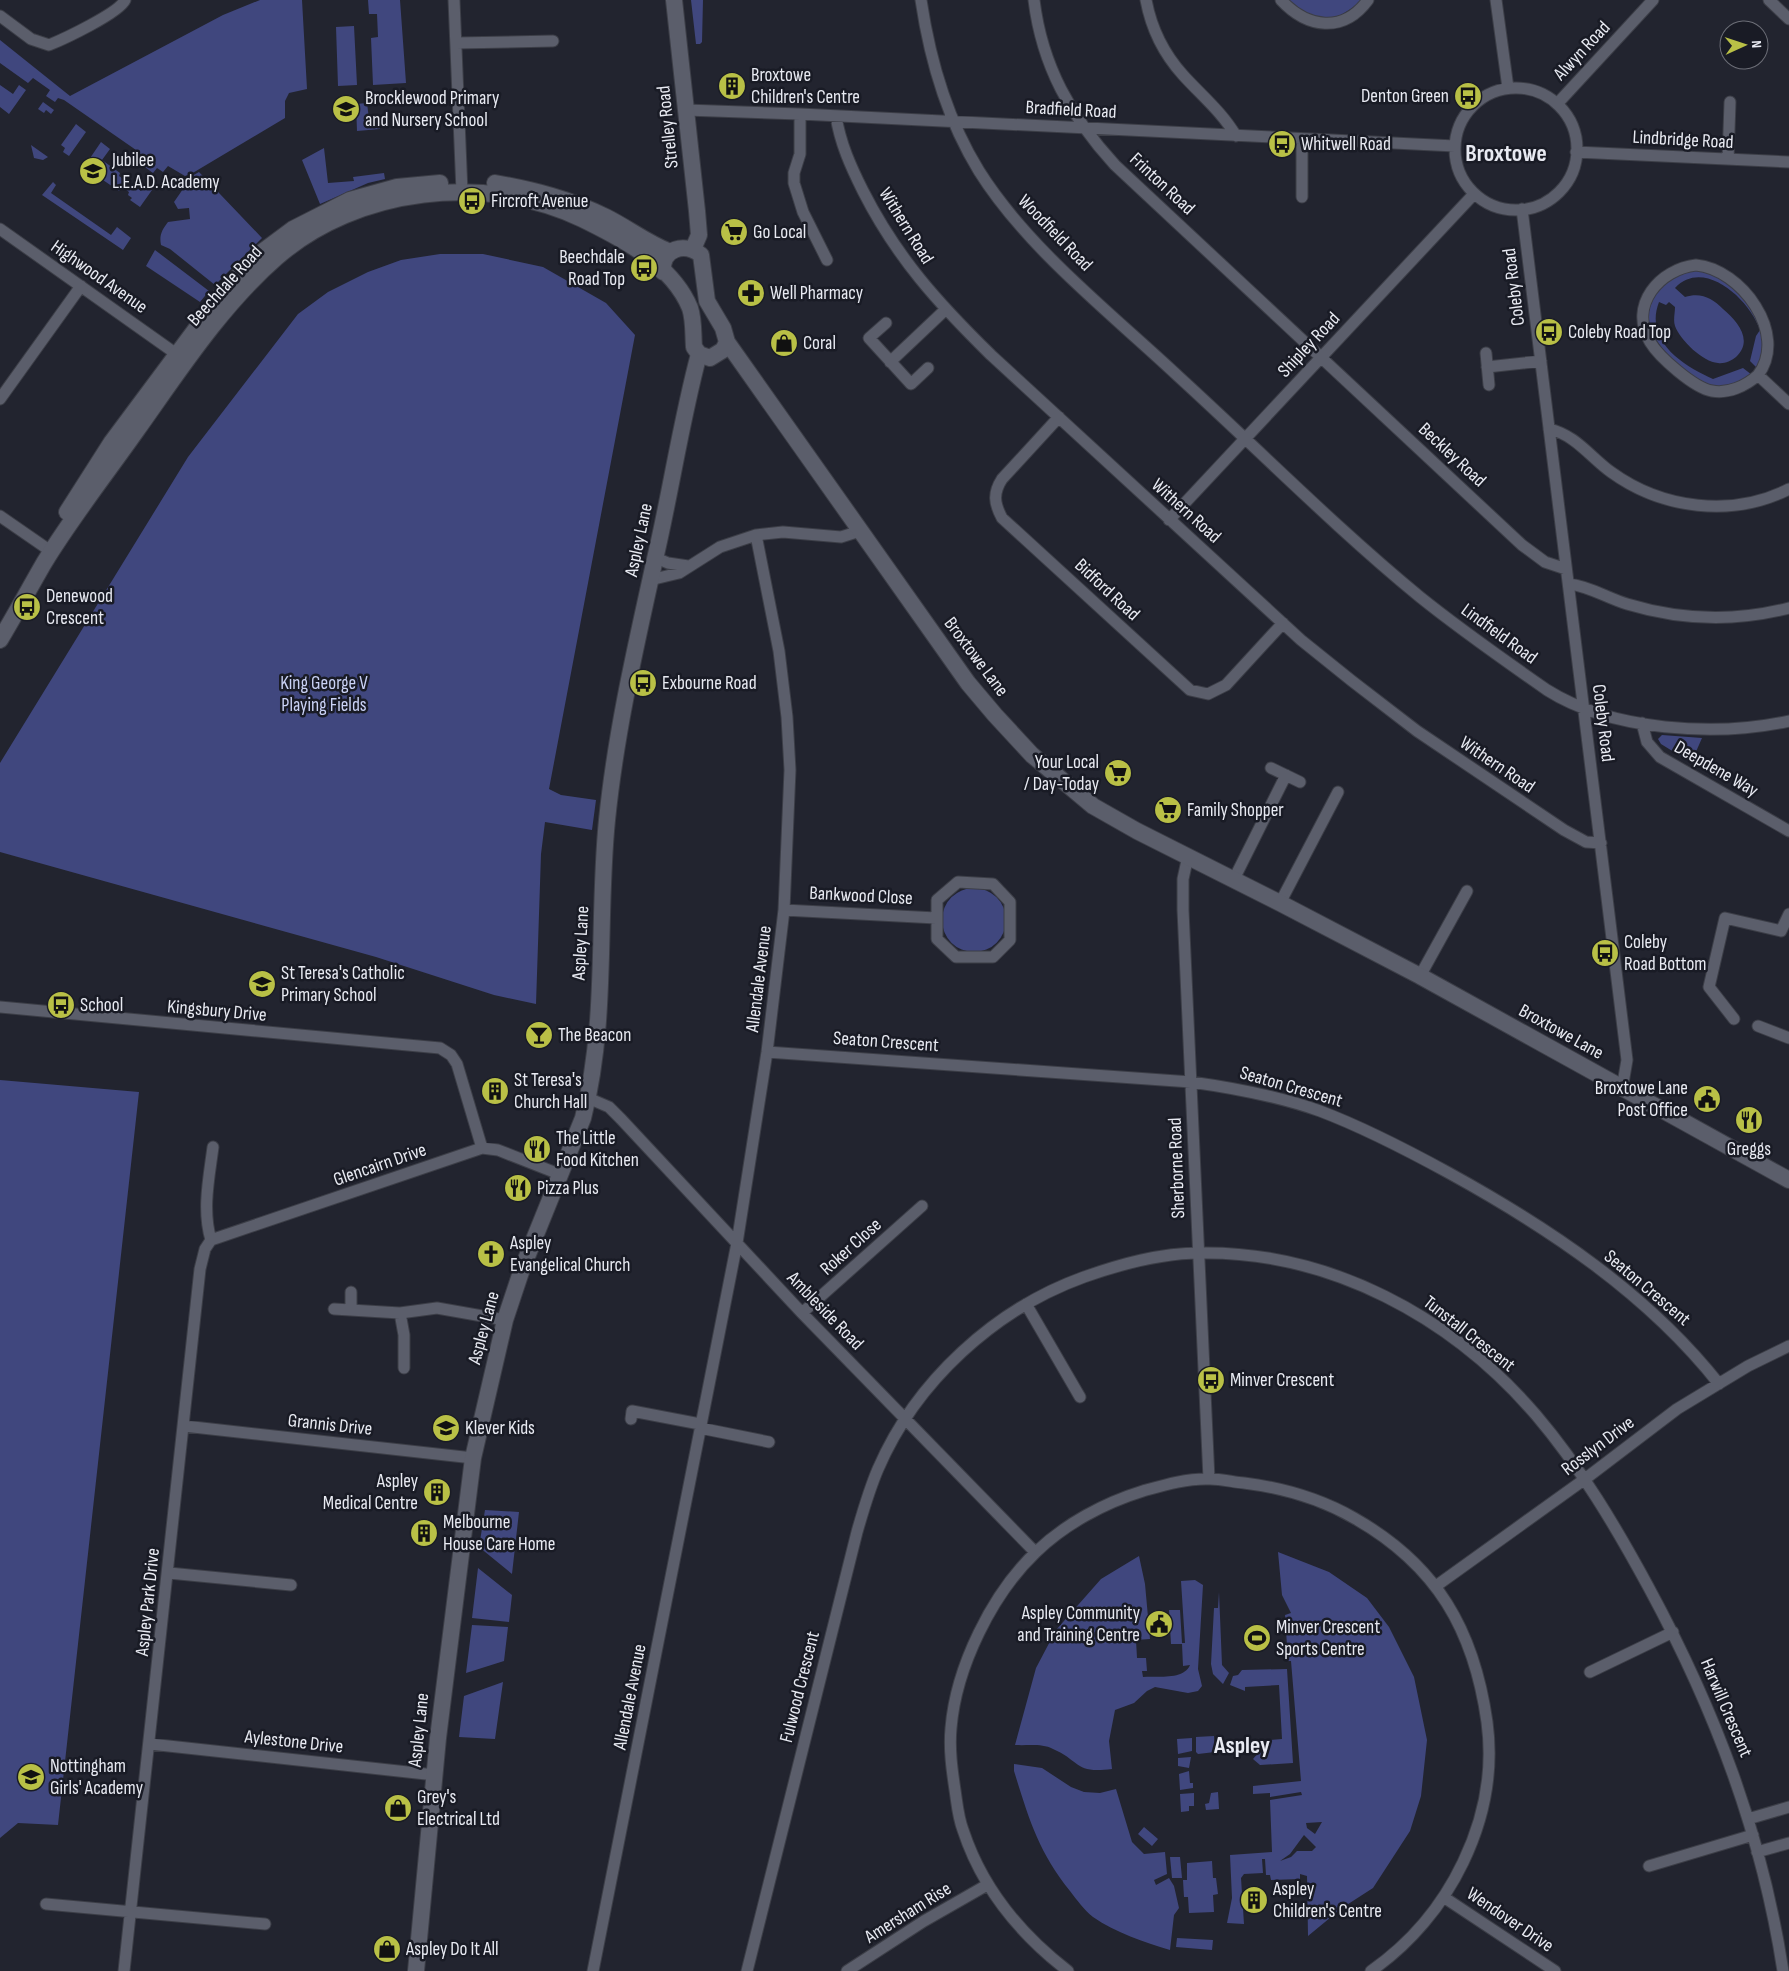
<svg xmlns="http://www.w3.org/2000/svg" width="1789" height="1971" viewBox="0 0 1789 1971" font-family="'Sofia Sans Condensed',sans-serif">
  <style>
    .green { fill: #40477e; fill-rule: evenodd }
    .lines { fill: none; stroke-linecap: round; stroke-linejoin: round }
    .street-casing { stroke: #3c3e47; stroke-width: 13 }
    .secondary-casing { stroke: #3c3e47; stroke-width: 18 }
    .street { stroke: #5b5e6b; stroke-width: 11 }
    .secondary { stroke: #5b5e6b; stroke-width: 16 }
    .labels { text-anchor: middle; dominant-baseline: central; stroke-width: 5; stroke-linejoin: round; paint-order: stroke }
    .street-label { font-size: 19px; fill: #e8eaf2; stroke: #191b25 }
    .poi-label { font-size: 19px; fill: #e8eaf2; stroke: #191b25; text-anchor: start }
    .park-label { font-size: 19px; fill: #cad2f5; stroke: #191b25 }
    .district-label { font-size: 24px; font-weight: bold; fill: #e8eaf2; stroke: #191b25 }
  </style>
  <rect width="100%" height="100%" fill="#22242f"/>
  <path class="green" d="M260 0H302L307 89 289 93 285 101V118L191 174 185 176 168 166 163 172 157 168 153 173 131 157 136 150 64 100 58 98 55 102 46 96 50 90 33 78 28 83 0 63V40L70 96 223 15Z
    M368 0H400L406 83 373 85 371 38 378 37 377 14H369Z
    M691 0H703L702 42 700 44H696Z
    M1288 0H1362C1332 26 1318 23 1288 0Z
    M354 26 357 85 338 86 336 27Z
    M0 85 13 94 19 85 26 90 9 114 0 107Z
    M43 102 54 110 51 114 46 110 44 113 38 109Z
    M367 103 369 119H379L380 129 357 131 356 104Z
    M76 124 86 132 69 156 63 152 65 148 61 145Z
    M101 142 110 149 102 160 120 173 119 176 141 191 144 186 148 188 154 180 157 183 140 207 130 200 132 198 128 195 129 192 122 187 119 191 84 167Z
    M31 145 48 157 43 160 34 158Z
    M324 148 328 183 354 181 353 177 384 173 385 179 368 183 320 204 302 160Z
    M199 172 262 238 215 285 170 249 161 245C159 235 162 230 168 222L190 219 189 208 178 209 174 202 192 176Z
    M53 182 56 185 51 193 111 235 117 227 131 238 123 250 42 195Z
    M155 250 209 291 200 302 146 266Z
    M440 254H483L543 267 606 303 635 335 549 789 561 795 596 800 592 830 545 822 541 854 536 1004 494 995 376 957 0 852V763L188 457 298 314 328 292 368 272 401 260Z
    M1694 270 1717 274 1745 295 1770 334 1758 369 1750 361 1756 336 1760 330C1750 300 1704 257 1675 288L1685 297C1701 292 1712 298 1723 309 1737 321 1754 340 1736 357 1731 361 1724 364 1718 363 1703 362 1680 340 1675 326 1673 320 1675 313 1675 307L1669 302 1666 305 1659 302C1644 341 1683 366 1713 379L1743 368 1752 375C1742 381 1733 387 1720 387 1704 386 1688 375 1677 364 1657 345 1638 321 1656 294 1661 287 1664 280 1672 277 1678 274 1686 272 1694 270Z
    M1662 735 1702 738 1695 754V765L1661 744 1658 739Z
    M942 920a32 32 0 1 1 64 0a32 32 0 1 1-64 0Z
    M0 1080 139 1092 58 1825 18 1823 0 1838Z
    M485 1510 519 1512 512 1574 479 1547Z
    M1278 1552 1329 1572 1367 1598 1389 1627 1414 1677 1427 1740 1421 1796 1410 1831 1373 1888 1342 1908 1308 1936 1307 1876 1300 1874V1879L1271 1880 1270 1875H1266L1265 1859H1262L1263 1873 1244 1874 1241 1878 1244 1924 1227 1923 1232 1898 1230 1855 1272 1852 1270 1800 1302 1795 1301 1792 1270 1797V1793L1253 1794V1786L1301 1781 1291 1661H1288L1285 1615 1291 1613 1282 1595ZM1322 1822 1315 1834 1307 1828 1306 1823ZM1304 1835 1316 1847 1312 1851H1297L1291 1857 1280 1861 1290 1854Z
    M1139 1556 1145 1584 1150 1639 1136 1640 1137 1658H1146L1147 1671H1142L1143 1677C1158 1676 1184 1680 1190 1665L1183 1666 1182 1644H1171L1169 1610H1180L1182 1643H1185L1181 1581 1195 1580 1203 1585 1198 1669 1202 1686 1198 1691 1188 1693 1155 1687 1147 1691 1134 1703 1115 1710 1109 1741 1112 1769C1074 1774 1081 1761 1053 1749 1041 1743 1027 1746 1015 1745L1036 1668 1056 1630 1101 1579Z
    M478 1568 512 1595 509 1622 472 1618Z
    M1219 1592 1222 1665 1229 1673 1223 1684 1213 1674 1211 1664 1214 1608H1218Z
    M472 1625 508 1627 504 1661 466 1673Z
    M1287 1669 1293 1763 1260 1765 1253 1759 1259 1752 1258 1741 1282 1739 1279 1685 1245 1687V1691L1230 1685 1233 1676 1238 1675 1242 1670Z
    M503 1682 495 1739 459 1737 464 1696Z
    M1214 1736 1215 1752 1198 1754 1196 1752V1737Z
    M1192 1738V1751L1178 1754 1177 1739Z
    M1191 1757 1189 1768 1178 1766V1758Z
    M1014 1764 1042 1768 1071 1787 1084 1792 1100 1793 1116 1789 1132 1842 1144 1854 1165 1852 1167 1874 1154 1880 1156 1885 1169 1878 1174 1886 1179 1908 1174 1915 1170 1950C1144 1942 1116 1933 1093 1917 1084 1910 1077 1900 1070 1891 1038 1851 1029 1819 1014 1771Z
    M1189 1771 1190 1783H1193V1788L1180 1790 1179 1774Z
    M1218 1792 1219 1809 1206 1810 1205 1804 1209 1803 1211 1793Z
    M1194 1793V1806H1189V1811L1181 1812 1180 1794Z
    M1144 1827 1158 1839 1152 1846 1138 1834Z
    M1170 1857H1180L1182 1878H1172Z
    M1212 1861 1213 1878H1216L1218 1894 1213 1895 1214 1912 1189 1913 1188 1897H1184L1183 1880H1187V1863Z
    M1177 1938 1213 1940 1212 1950 1176 1947Z"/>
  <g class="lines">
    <g class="street-casing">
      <path id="street" d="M454 0 462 192
        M921 0C930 61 947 119 979 171 1028 249 1112 314 1179 377 1259 450 1336 528 1420 597 1461 630 1504 660 1547 690 1612 731 1716 737 1789 721
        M1034 0C1042 66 1071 117 1115 165L1522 545 1545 562 1566 569
        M1146 0C1151 27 1164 54 1183 75 1201 95 1222 112 1236 136
        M1281 0C1307 28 1343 34 1368 0
        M1496 0 1508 88
        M1769 0 1789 19
        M0 16 31 39 49 45C64 39 119 13 125 0
        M456 43 553 41
        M1455 149a61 61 0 1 1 122 0a61 61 0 1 1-122 0Z
        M1557 104 1653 0
        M686 110 800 114 1455 146
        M800 114V154L794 173V183L803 212 827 260
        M836 116C840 143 851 167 863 191 897 258 938 303 991 355L1301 640 1352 681 1417 731 1564 830 1586 842 1601 843
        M1576 152 1789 162
        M1728 159 1730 102
        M1302 197V139
        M1522 209 1627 1060 1622 1089
        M0 229 182 358
        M1696 265C1741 269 1789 334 1758 375 1746 386 1728 394 1712 391 1694 388 1659 357 1650 342 1628 305 1660 269 1696 265Z
        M886 323 869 338 911 384 928 368
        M1486 353 1489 385
        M890 362 945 310
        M1487 367 1541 361
        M1758 375 1789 404
        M0 399 81 286
        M1059 417 1002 479C993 493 994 503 1002 518L1190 690 1208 694 1226 685 1283 623
        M1549 429C1576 435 1590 457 1611 472 1662 509 1732 518 1789 489
        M0 516 52 552
        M1169 520 1474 194
        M656 558 668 563 688 566
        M650 580 679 573 720 547 756 535 783 532 841 537 860 531
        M1569 584C1589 586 1607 598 1627 604 1680 620 1735 622 1789 608
        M1642 723 1647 742 1660 757 1789 831
        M1271 768 1300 782
        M1188 856 1183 879V910L1209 1479
        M1234 879 1286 775
        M958 882 993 884 1010 902V940L993 957H956L937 939V900Z
        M1280 903 1338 792
        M784 910 936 918
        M1420 976 1467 891
        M0 1007 440 1048 451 1055 457 1064 482 1148
        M1734 1019 1709 987 1725 918 1781 931 1789 914
        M1758 1026 1789 1038
        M767 1052 1191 1082C1234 1088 1278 1096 1320 1111 1365 1128 1407 1150 1449 1173 1549 1228 1648 1294 1719 1384
        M588 1098 609 1107 621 1119 802 1313 1035 1552
        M211 1240 482 1148 498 1150 559 1174
        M211 1240C202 1210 209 1178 213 1147
        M351 1292V1310
        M1026 1304 1080 1397
        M334 1309 400 1313 437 1308 505 1320
        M400 1313 404 1335V1368
        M802 1313 922 1206
        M631 1419 632 1411 700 1424
        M184 1426 473 1458
        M700 1428 769 1442
        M169 1573 291 1585
        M1436 1586 1585 1479 1677 1409 1748 1366 1789 1346
        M1590 1672 1673 1632
        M150 1744 435 1775
        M1748 1819 1789 1807
        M1757 1852 1789 1843
        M1649 1866 1753 1835
        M1445 1898 1555 1971
        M46 1904 265 1924
        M124 1971 200 1269 205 1249 211 1240
        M593 1971 737 1243 767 1052 784 910 790 770 787 717 779 651 756 535
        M747 1971 857 1532C863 1511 869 1490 878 1469 916 1381 995 1309 1084 1277 1121 1264 1160 1253 1200 1253 1330 1251 1452 1317 1536 1415 1581 1468 1616 1527 1649 1588 1715 1710 1762 1834 1783 1971
        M847 1971 924 1921 987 1885
        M1068 1971C1020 1934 982 1888 963 1830 958 1817 957 1803 955 1790 952 1770 949 1749 951 1728 956 1667 992 1594 1036 1552 1065 1524 1104 1503 1143 1491 1164 1485 1187 1478 1210 1479 1221 1479 1233 1482 1244 1483 1284 1488 1319 1498 1354 1518 1437 1565 1474 1630 1487 1722 1500 1818 1449 1917 1371 1971"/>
    </g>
    <g class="secondary-casing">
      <path id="secondary" d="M674 0 697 211 699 235 693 249
        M495 183C534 190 570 199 606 217 628 228 647 243 670 252
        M727 342 968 683 995 715 1032 755 1093 806 1137 831 1280 903 1420 976 1789 1180
        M67 512 111 443 222 294 258 255 293 229 350 200 397 187 440 183
        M0 640C15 615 29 589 44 563 72 517 106 474 137 430 179 371 221 306 276 258 357 187 486 173 582 219 621 238 672 264 690 308 694 320 693 334 694 347L699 354 710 358 723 350 727 342 723 328 707 301 701 255C685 242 661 248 663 272
        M416 1971 438 1738 473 1458 505 1320 522 1269 583 1118C608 1021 597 918 607 820 616 731 636 645 655 559 671 491 681 421 699 354"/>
    </g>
    <use href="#street" class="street"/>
    <use href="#secondary" class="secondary"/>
  </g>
  <defs>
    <g id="building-disc" transform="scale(1.4375)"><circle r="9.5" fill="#b9c046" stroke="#191b25"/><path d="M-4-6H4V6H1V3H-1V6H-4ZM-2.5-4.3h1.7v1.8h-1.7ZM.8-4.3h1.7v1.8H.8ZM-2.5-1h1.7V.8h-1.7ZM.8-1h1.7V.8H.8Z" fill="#111"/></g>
    <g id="bus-disc" transform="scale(1.4375)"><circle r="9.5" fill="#b9c046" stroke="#191b25"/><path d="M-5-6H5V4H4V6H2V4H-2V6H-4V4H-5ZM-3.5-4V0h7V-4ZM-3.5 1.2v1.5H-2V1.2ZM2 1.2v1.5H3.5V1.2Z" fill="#111"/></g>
    <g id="school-disc" transform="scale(1.4375)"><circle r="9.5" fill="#b9c046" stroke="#191b25"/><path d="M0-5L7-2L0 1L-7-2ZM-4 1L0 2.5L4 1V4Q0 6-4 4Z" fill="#111"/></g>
    <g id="supermarket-disc" transform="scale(1.4375)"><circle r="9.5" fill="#b9c046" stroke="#191b25"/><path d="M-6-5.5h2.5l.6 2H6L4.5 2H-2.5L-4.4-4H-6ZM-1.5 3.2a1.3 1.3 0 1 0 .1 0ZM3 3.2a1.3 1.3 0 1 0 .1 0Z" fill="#111"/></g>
    <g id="pharmacy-disc" transform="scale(1.4375)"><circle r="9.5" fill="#b9c046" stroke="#191b25"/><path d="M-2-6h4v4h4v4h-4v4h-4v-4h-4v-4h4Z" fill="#111"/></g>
    <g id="shop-disc" transform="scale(1.4375)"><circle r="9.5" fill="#b9c046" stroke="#191b25"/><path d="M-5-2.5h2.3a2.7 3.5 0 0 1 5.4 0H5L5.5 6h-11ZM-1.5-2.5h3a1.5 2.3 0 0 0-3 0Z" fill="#111"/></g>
    <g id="bar-disc" transform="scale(1.4375)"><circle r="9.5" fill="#b9c046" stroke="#191b25"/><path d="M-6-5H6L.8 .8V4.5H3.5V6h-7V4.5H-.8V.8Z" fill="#111"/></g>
    <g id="civic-disc" transform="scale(1.4375)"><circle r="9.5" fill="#b9c046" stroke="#191b25"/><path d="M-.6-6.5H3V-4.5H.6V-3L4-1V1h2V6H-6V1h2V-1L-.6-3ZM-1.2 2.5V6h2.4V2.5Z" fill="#111"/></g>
    <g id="restaurant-disc" transform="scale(1.4375)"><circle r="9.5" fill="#b9c046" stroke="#191b25"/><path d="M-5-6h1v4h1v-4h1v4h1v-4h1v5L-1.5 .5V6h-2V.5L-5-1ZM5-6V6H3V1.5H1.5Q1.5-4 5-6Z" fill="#111"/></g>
    <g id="church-disc" transform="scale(1.4375)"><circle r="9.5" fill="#b9c046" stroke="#191b25"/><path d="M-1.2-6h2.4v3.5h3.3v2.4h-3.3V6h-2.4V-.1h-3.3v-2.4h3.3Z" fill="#111"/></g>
    <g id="stadium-disc" transform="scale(1.4375)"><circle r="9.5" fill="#b9c046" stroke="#191b25"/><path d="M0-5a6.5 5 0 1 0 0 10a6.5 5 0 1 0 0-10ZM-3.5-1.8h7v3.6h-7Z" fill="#111"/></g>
  </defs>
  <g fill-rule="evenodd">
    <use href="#building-disc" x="732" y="86"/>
    <use href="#bus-disc" x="1468" y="96"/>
    <use href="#school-disc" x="346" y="109"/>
    <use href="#bus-disc" x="1282" y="144"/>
    <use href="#school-disc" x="93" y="171"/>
    <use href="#bus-disc" x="472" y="201"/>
    <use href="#supermarket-disc" x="734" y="232"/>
    <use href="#bus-disc" x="644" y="268"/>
    <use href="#pharmacy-disc" x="751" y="293"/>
    <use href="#bus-disc" x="1549" y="332"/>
    <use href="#shop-disc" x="784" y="343"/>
    <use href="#bus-disc" x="27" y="607"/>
    <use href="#bus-disc" x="643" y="683"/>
    <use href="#supermarket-disc" x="1118" y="773"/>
    <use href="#supermarket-disc" x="1168" y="810"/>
    <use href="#bus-disc" x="1605" y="953"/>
    <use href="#school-disc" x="262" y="984"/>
    <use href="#bus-disc" x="61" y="1005"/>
    <use href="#bar-disc" x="539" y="1035"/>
    <use href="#building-disc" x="495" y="1091"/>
    <use href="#civic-disc" x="1707" y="1099"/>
    <use href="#restaurant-disc" x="1749" y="1120"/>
    <use href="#restaurant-disc" x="537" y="1149"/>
    <use href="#restaurant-disc" x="518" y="1188"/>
    <use href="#church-disc" x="491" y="1254"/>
    <use href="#bus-disc" x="1211" y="1380"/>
    <use href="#school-disc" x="446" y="1428"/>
    <use href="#building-disc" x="437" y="1492"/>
    <use href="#building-disc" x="424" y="1533"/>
    <use href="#civic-disc" x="1159" y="1624"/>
    <use href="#stadium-disc" x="1257" y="1638"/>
    <use href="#school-disc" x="31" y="1777"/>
    <use href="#shop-disc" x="398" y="1808"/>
    <use href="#building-disc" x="1254" y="1900"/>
    <use href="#shop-disc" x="387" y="1949"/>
  </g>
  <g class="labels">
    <g class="street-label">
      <text transform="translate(1582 51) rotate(-47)">Alwyn Road</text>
      <text transform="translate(1071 110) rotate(3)">Bradfield Road</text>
      <text transform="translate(668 127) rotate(-96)">Strelley Road</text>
      <text transform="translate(1683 140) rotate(3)">Lindbridge Road</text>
      <text transform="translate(1162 184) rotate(43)">Frinton Road</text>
      <text transform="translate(906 226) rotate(58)">Withern Road</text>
      <text transform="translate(1055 233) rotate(46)">Woodfield Road</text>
      <text transform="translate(99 277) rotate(35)">Highwood Avenue</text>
      <text transform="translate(225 286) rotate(-48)">Beechdale Road</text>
      <text transform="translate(1514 287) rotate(-97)">Coleby Road</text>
      <text transform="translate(1309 345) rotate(-47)">Shipley Road</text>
      <text transform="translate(1452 455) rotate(43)">Beckley Road</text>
      <text transform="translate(1186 511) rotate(42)">Withern Road</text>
      <text transform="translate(639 540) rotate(-78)">Aspley Lane</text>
      <text transform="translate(1107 590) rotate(43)">Bidford Road</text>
      <text transform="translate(1499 634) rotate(36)">Lindfield Road</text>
      <text transform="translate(976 657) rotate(53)">Broxtowe Lane</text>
      <text transform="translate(1603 723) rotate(83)">Coleby Road</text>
      <text transform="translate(1497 765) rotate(34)">Withern Road</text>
      <text transform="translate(1716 769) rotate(30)">Deepdene Way</text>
      <text transform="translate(861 896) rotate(3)">Bankwood Close</text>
      <text transform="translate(581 943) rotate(-87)">Aspley Lane</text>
      <text transform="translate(759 979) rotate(-83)">Allendale Avenue</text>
      <text transform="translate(217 1011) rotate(5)">Kingsbury Drive</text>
      <text transform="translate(1561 1032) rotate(29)">Broxtowe Lane</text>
      <text transform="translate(886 1042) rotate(4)">Seaton Crescent</text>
      <text transform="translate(1291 1087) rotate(16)">Seaton Crescent</text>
      <text transform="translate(380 1165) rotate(-19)">Glencairn Drive</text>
      <text transform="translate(1177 1168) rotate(-92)">Sherborne Road</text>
      <text transform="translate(851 1247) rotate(-42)">Roker Close</text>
      <text transform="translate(1647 1288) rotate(40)">Seaton Crescent</text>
      <text transform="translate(825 1311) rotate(46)">Ambleside Road</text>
      <text transform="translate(484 1328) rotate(-75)">Aspley Lane</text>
      <text transform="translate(1469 1334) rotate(38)">Tunstall Crescent</text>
      <text transform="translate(330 1425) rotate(6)">Grannis Drive</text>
      <text transform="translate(1598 1446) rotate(-37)">Rosslyn Drive</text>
      <text transform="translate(148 1602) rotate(-84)">Aspley Park Drive</text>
      <text transform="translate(800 1687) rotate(-76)">Fulwood Crescent</text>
      <text transform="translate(630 1697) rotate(-79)">Allendale Avenue</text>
      <text transform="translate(1726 1708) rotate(67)">Harwill Crescent</text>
      <text transform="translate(419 1730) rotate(-84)">Aspley Lane</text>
      <text transform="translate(294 1742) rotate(6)">Aylestone Drive</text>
      <text transform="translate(908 1913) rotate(-32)">Amersham Rise</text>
      <text transform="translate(1510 1920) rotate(34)">Wendover Drive</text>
    </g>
    <g class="poi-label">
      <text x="751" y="75">Broxtowe<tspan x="751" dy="22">Children's Centre</tspan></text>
      <text x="1449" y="96" text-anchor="end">Denton Green</text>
      <text x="365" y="98">Brocklewood Primary<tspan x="365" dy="22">and Nursery School</tspan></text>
      <text x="1301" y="144">Whitwell Road</text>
      <text x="112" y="160">Jubilee<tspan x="112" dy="22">L.E.A.D. Academy</tspan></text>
      <text x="491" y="201">Fircroft Avenue</text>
      <text x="753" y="232">Go Local</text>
      <text x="625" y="257" text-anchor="end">Beechdale<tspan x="625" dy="22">Road Top</tspan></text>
      <text x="770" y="293">Well Pharmacy</text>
      <text x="1568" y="332">Coleby Road Top</text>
      <text x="803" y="343">Coral</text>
      <text x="46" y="596">Denewood<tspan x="46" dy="22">Crescent</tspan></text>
      <text x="662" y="683">Exbourne Road</text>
      <text x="1099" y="762" text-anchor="end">Your Local<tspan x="1099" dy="22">/ Day-Today</tspan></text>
      <text x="1187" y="810">Family Shopper</text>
      <text x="1624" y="942">Coleby<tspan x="1624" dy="22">Road Bottom</tspan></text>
      <text x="281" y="973">St Teresa's Catholic<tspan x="281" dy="22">Primary School</tspan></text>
      <text x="80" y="1005">School</text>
      <text x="558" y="1035">The Beacon</text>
      <text x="514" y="1080">St Teresa's<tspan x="514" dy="22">Church Hall</tspan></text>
      <text x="1688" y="1088" text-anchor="end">Broxtowe Lane<tspan x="1688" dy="22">Post Office</tspan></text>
      <text x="556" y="1138">The Little<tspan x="556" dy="22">Food Kitchen</tspan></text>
      <text x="1749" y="1149" text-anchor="middle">Greggs</text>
      <text x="537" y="1188">Pizza Plus</text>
      <text x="510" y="1243">Aspley<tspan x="510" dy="22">Evangelical Church</tspan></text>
      <text x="1230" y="1380">Minver Crescent</text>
      <text x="465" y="1428">Klever Kids</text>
      <text x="418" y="1481" text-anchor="end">Aspley<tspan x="418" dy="22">Medical Centre</tspan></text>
      <text x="443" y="1522">Melbourne<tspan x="443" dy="22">House Care Home</tspan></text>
      <text x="1140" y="1613" text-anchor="end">Aspley Community<tspan x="1140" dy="22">and Training Centre</tspan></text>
      <text x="1276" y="1627">Minver Crescent<tspan x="1276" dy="22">Sports Centre</tspan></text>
      <text x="50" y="1766">Nottingham<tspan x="50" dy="22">Girls' Academy</tspan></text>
      <text x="417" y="1797">Grey's<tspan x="417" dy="22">Electrical Ltd</tspan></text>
      <text x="1273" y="1889">Aspley<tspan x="1273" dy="22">Children's Centre</tspan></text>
      <text x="406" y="1949">Aspley Do It All</text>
    </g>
    <g class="park-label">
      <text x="324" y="683">King George V<tspan x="324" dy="22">Playing Fields</tspan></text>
    </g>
    <g class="district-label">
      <text x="1506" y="153">Broxtowe</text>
      <text x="1242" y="1745">Aspley</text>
    </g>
  </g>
  <g transform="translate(1744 45) rotate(87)"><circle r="24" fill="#191b25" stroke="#6c6e77"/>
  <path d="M0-4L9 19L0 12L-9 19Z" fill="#b9c046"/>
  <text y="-8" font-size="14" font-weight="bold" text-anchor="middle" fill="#e8eaf2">N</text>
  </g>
</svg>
